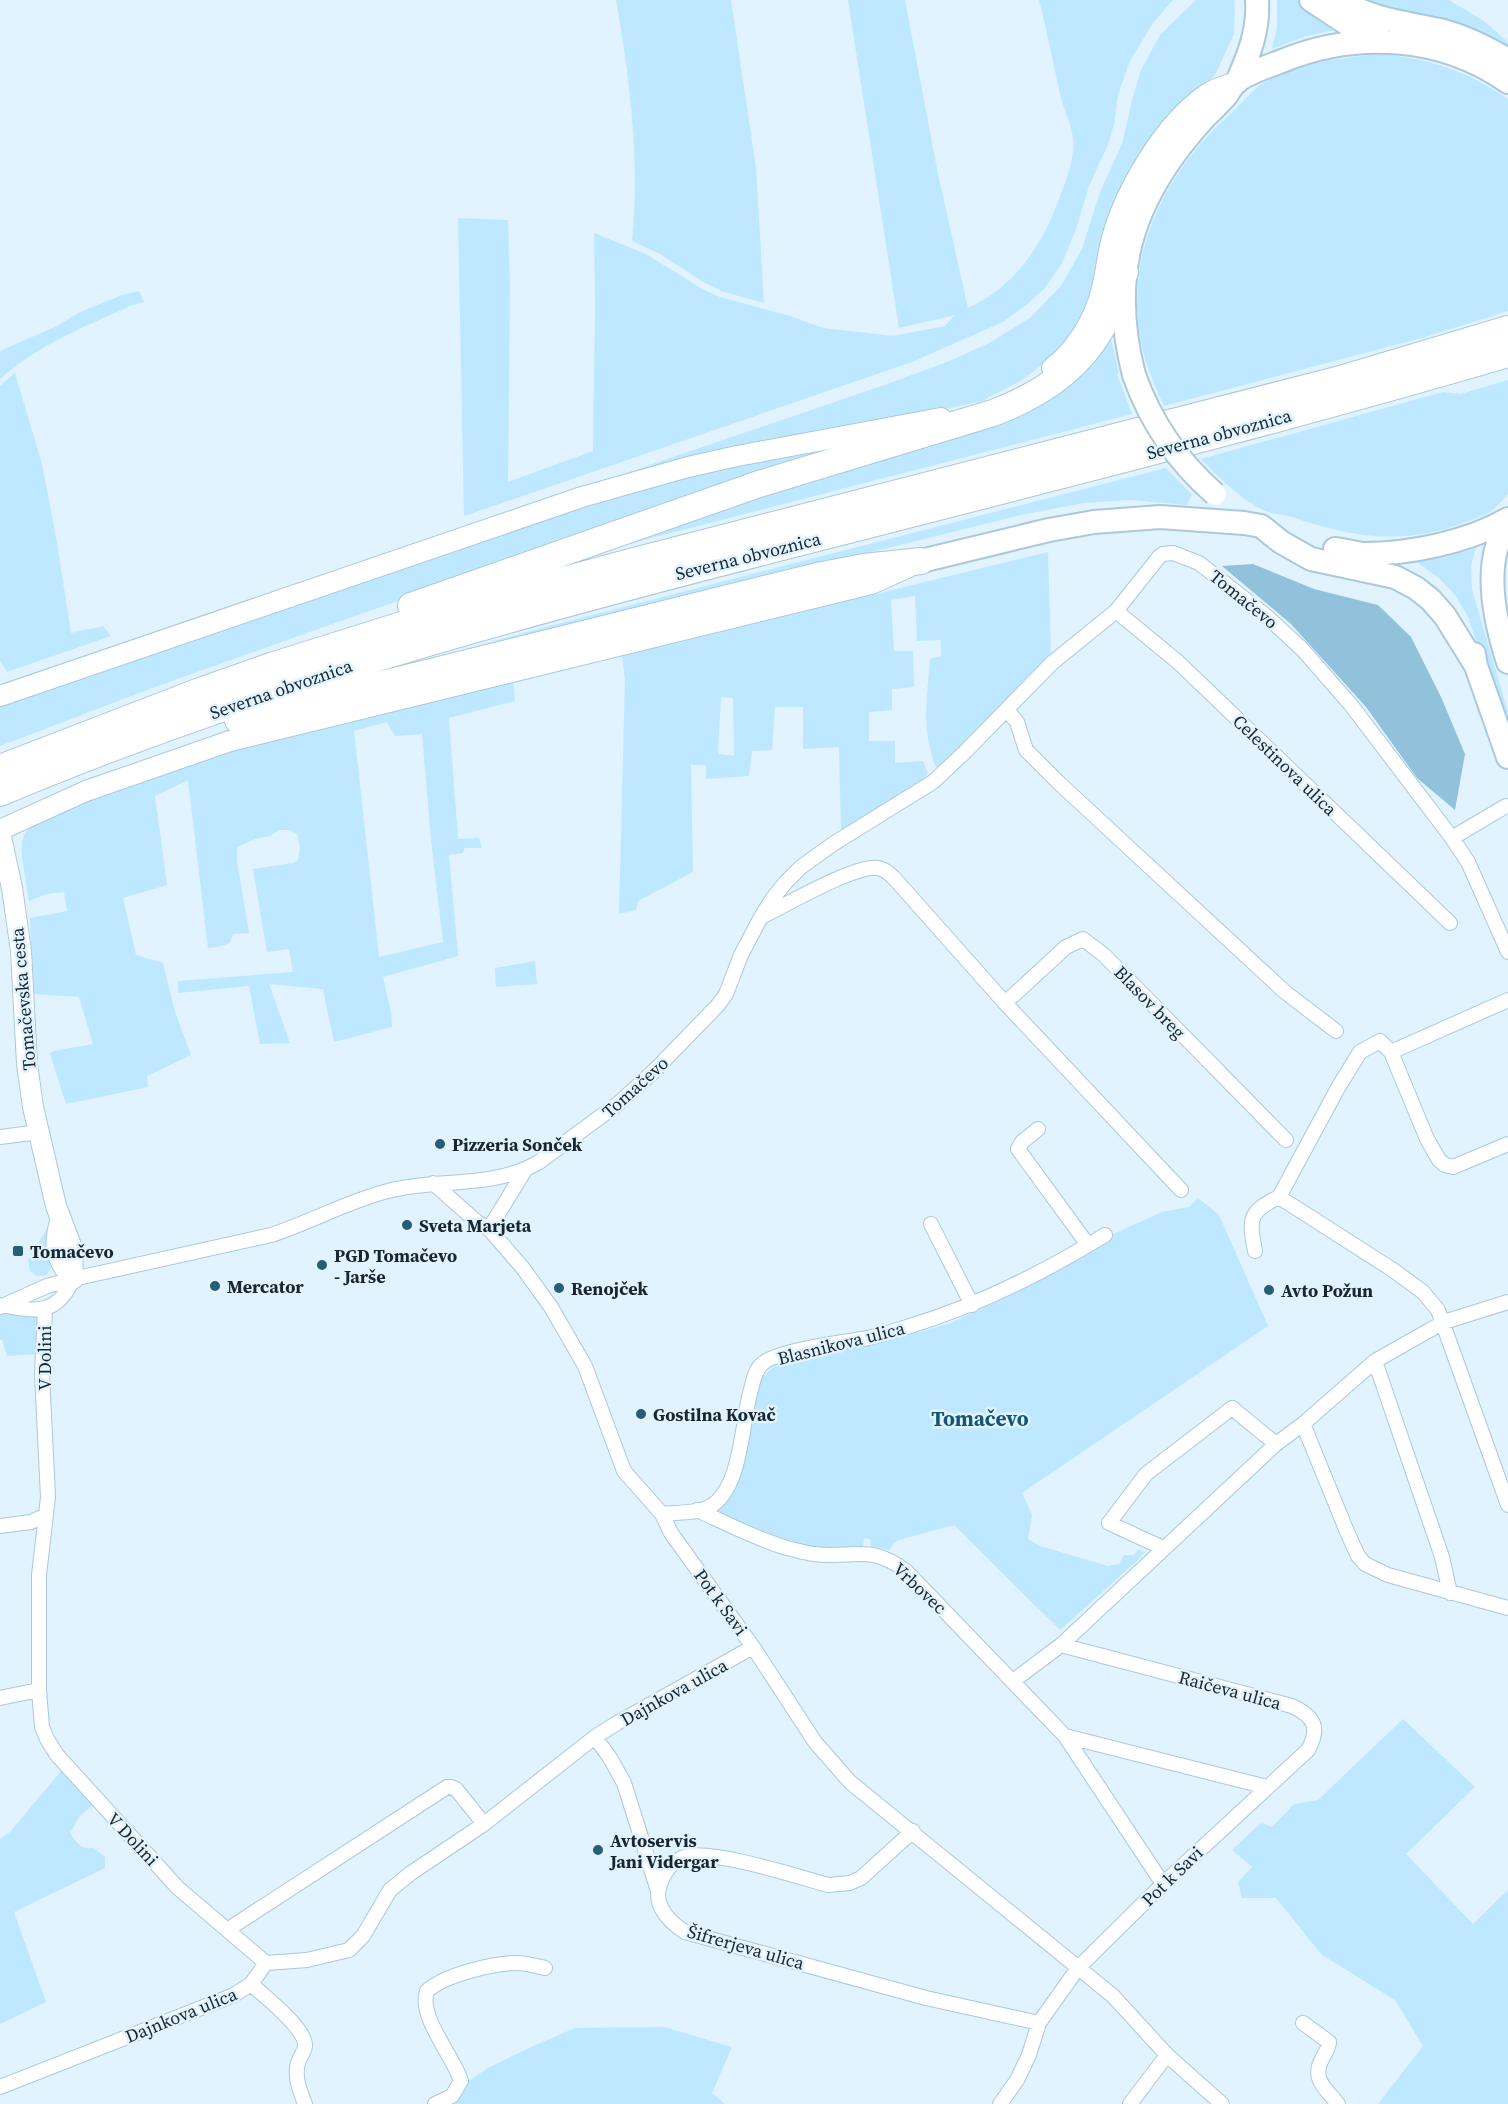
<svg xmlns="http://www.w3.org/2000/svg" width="1508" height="2104" viewBox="0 0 1508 2104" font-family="'Source Serif 4',serif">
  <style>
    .green { fill: #bee8ff; fill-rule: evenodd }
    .forest { fill: #91c1db }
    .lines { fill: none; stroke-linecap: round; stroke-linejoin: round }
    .street-casing { stroke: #aac9db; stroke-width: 16 }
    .secondary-casing { stroke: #aac9db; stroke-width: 22 }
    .primary-casing { stroke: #aac9db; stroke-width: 26 }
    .highway-casing { stroke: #aac9db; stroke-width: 28 }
    .street { stroke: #fff; stroke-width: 14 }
    .secondary { stroke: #fff; stroke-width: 20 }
    .primary { stroke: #fff; stroke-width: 22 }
    .highway { stroke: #fff; stroke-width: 26 }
    .primary-bridge-casing { stroke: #aac9db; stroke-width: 26; stroke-linecap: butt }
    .primary-bridge { stroke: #fff; stroke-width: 22 }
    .poi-dot { fill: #265e78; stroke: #e0f3fe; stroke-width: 2 }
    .labels { text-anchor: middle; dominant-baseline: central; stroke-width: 5; stroke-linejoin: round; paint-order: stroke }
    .street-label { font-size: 18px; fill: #1a262d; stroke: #e0f3fe }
    .poi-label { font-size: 18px; font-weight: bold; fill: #1a262d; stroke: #e0f3fe; text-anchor: start }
    .quarter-label { font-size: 21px; font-weight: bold; fill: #135775; stroke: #e0f3fe }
  </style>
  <rect width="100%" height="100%" fill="#e0f3fe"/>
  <path class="green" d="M616 0H731L756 168 764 303 724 292 705 283 660 254 632 241C640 161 630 79 616 0Z
    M848 0H905L938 174 968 308C1018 285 1044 242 1062 191 1068 175 1075 155 1073 138 1071 123 1063 108 1060 94 1053 63 1047 31 1039 0H1173L1153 23 1130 61 1118 94 1114 124 1109 142 1089 186 1076 229 1062 263 1044 289 1025 306 1003 322 912 362 464 516 458 218 508 220 510 285 508 482 593 451 595 305 594 233 646 254 704 290 720 297 790 316 823 328 893 336 945 326 955 315 899 328Z
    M1196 0H1235L1234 34 1215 75 1165 129 1100 266 1080 326 1055 355 1022 380 982 401 580 489 893 382 952 360 989 343 1030 318 1061 286 1082 249 1100 192 1122 144 1132 100 1141 70 1160 35Z
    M1277 0H1302L1341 29 1306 36 1272 49 1277 27Z
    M1361 0H1449L1484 21 1508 42V53Z
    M1379 54C1427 58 1468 71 1508 99V311L1425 337 1164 406C1155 386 1145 364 1141 342 1124 257 1163 176 1225 119 1237 109 1252 89 1265 82 1300 63 1339 58 1379 54Z
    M139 291 144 302 130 306C84 327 38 345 0 379V351L57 326 78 313 122 295Z
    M1110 334 1119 373 1117 374 1132 414 593 553 590 551 990 421Z
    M15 373 42 464 56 537 71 633 103 626 111 636 7 672 0 660V386Z
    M1508 380V494C1504 498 1500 503 1496 507 1488 515 1473 519 1463 523 1403 546 1351 537 1292 517 1281 514 1270 514 1261 509 1241 499 1216 475 1201 459L1443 392 1461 394Z
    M847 445 383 606 155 687 0 746V705L585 505 714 469Z
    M1166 468 1192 495 1187 505 1130 500 1084 503 1021 515 461 654 463 650 538 629Z
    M1476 548 1471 565 1472 590 1508 712V732L1468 617 1455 595 1440 579 1417 562 1446 557Z
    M1048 552 1051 653 988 721 938 769C933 764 933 759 931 752 922 721 928 691 930 659L941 656V640L917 641 915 596 891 600 894 651H913L914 687 892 689V710L869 712V741H895V763L923 761 928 773C918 792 861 819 841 831L839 747 803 749V707H775L772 750 752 751 749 776 706 779V765H691L693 872 638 901 636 910 619 914 625 680 622 656ZM721 697 733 698 734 756 718 754Z
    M513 679 515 701 449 718 458 839 479 838 482 848H465L462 853 449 855 458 956 383 977 391 1012 392 1027 334 1042 323 989 269 984 290 1043 260 1044 249 986 178 993V981L293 972 289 949 267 952 253 869 293 863 298 860 300 848 297 834 290 830H279L270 836 255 839 237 847V861L249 933 233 934 230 943 218 947 208 948 188 780 155 796 167 885 123 898 136 955 163 963 175 1012 191 1055 147 1076 148 1087 66 1104 50 1054 53 1051 93 1044 79 997 33 994 30 918 67 911 64 892 46 894 29 901 22 856V842L25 833 32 825 85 800 229 751ZM387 722 395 736 422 734 431 840 443 942 379 957 354 731Z
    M535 961 537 984 496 987 495 968Z
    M1198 1198 1219 1215 1268 1326 1022 1493 1032 1515 1028 1539 1040 1546 1108 1566 1119 1564 1124 1555H1134L1139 1549 1144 1552 1139 1559 1060 1630 954 1525 899 1540 894 1543 889 1550 871 1546 870 1539 864 1538 863 1547C842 1545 819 1551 798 1546 775 1541 746 1525 724 1516L719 1511 720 1506 737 1485 760 1379 771 1369 789 1359 877 1344 951 1323 982 1308 1109 1236 1162 1212 1189 1207Z
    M48 1227H50L53 1261 52 1267 46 1275 37 1276 30 1271 28 1260Z
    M4 1313 37 1316 40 1322 36 1354 7 1356 2 1340H0V1315Z
    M1403 1719 1475 1787 1406 1854 1473 1924 1508 1890V2104H1378L1423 2046 1395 2000 1322 1955 1276 1898H1242L1238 1882 1252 1867 1232 1850 1261 1823 1272 1827 1294 1804 1318 1800Z
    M62 1770 94 1804 80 1816 70 1833C77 1844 80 1849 94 1848L105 1857V1868L14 1912 46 2002 0 2024V1839L10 1832Z
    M664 2027 732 2047 712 2093 725 2104H445L467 2082 488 2068 529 2048 575 2028Z"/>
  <path class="forest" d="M1253 564 1314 589 1378 605 1411 637 1441 697 1465 754 1455 810 1417 778 1366 707 1291 624 1222 566Z"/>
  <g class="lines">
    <g class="street-casing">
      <path id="street" d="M1116 611 1178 662 1450 923
        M1007 710 1017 722 1026 750 1059 783 1285 992 1336 1031
        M1452 838 1506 806
        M761 917C784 906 856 864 878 868 885 869 890 874 894 878L1005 1003 1181 1190
        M1508 1000 1391 1052 1427 1139 1439 1160 1445 1165 1453 1167 1508 1144
        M1005 1003 1066 947 1083 939 1104 955 1286 1140
        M1038 1129 1022 1142 1018 1149 1088 1245
        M0 1137 39 1132
        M433 1183 477 1222 489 1229 522 1267 551 1307 585 1366 624 1471 662 1514 671 1533 753 1647 815 1742 850 1782 1113 1996 1167 2055 1222 2104
        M1279 1197 1393 1270 1423 1292 1438 1310 1508 1505
        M931 1224 972 1305
        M489 1229 525 1170
        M1255 1251C1249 1219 1248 1212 1279 1197L1339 1086 1360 1052 1380 1041 1391 1052
        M3 1305C36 1313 58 1314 73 1279
        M0 1307 47 1286 73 1279 271 1235C311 1222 348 1201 388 1191 438 1178 493 1189 539 1162L619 1103 655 1070 718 1005 726 994 741 955 761 917 773 898 786 882 801 867 833 844 933 782 966 751 1052 663 1116 611 1159 557 1163 554 1173 553 1199 563 1265 615 1302 649 1351 705 1452 838 1468 862 1508 952
        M45 1310 42 1374 48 1497 39 1575V1690L42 1727 47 1739 57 1755 178 1888 266 1963
        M1375 1361 1442 1557 1450 1593
        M1303 1424 1348 1534 1358 1556 1365 1564 1388 1575 1508 1608
        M697 1510C726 1523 756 1539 787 1548 796 1550 805 1553 814 1554 853 1559 871 1543 907 1572L1065 1736 1163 1884
        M662 1514C676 1512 698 1514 711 1506 741 1488 742 1424 750 1393 753 1383 754 1371 762 1364 777 1350 845 1342 868 1338 881 1335 895 1331 907 1327 977 1306 1043 1273 1105 1235
        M0 1526 31 1522 46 1515
        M1163 1548 1109 1523 1146 1474 1232 1408 1276 1444
        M1013 1681 1061 1645 1276 1444 1303 1424 1375 1361 1444 1322 1508 1302
        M0 1698 39 1690
        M1065 1736 1267 1787
        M595 1737 610 1758 624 1783 658 1891
        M913 1831 861 1878 850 1883 828 1885C799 1877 709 1848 684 1857 671 1862 663 1874 659 1888 654 1907 671 1923 685 1932L926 1998 1039 2023
        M227 1930 447 1787H451L456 1789 484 1824
        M251 1984C264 1996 306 2028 305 2046 304 2052 300 2057 298 2063 294 2077 300 2091 305 2104
        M1303 2023 1329 2042C1329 2048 1325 2053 1322 2059 1311 2079 1326 2089 1338 2104
        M0 2087 234 1995 251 1984 266 1963 307 1960 349 1950 363 1936 390 1890 411 1873 484 1824 595 1737 617 1723 753 1647
        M435 2104 452 2096 461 2081C453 2055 418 2017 427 1991 444 1975 494 1963 517 1963 526 1963 536 1966 545 1968
        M1000 2104 1017 2080 1029 2055 1039 2023 1078 1968 1163 1884 1308 1750C1320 1728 1315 1717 1292 1706L1061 1645
        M1130 2104 1167 2055"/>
    </g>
    <g class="secondary-casing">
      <path id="secondary" d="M1052 368C1075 351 1094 320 1101 292 1106 274 1107 256 1112 238 1125 190 1165 122 1207 94 1216 88 1226 85 1237 82
        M0 696 582 497 688 467 737 456 941 418
        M0 830 86 791 230 741 871 584 909 567
        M0 832 12 888 21 951 27 1064 33 1107 56 1206 72 1248 73 1279
        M61 1218C53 1243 55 1260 73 1279"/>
    </g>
    <g class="primary-casing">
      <path id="primary" d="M1311 0 1352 27 1380 38
        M1341 0C1371 20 1409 23 1444 31 1466 37 1488 48 1508 60
        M1237 82C1249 55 1259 30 1257 0
        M1134 375C1107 270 1134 194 1206 116 1213 110 1219 103 1225 97 1229 92 1232 86 1236 82 1247 73 1269 66 1282 61 1356 31 1441 35 1508 82
        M1508 524C1481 561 1495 622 1508 662
        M1335 549C1344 550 1354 553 1363 554 1410 554 1468 542 1508 519
        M921 561 1049 530 1094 522 1160 517 1244 523 1261 526 1281 542 1311 559 1395 577 1416 588 1431 600 1445 616 1476 666
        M1474 654 1476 666 1508 757"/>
    </g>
    <g class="highway-casing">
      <path id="highway" d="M411 606 759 484 993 413C1036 397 1076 372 1100 331 1111 313 1117 292 1125 272
        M238 720 817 576 864 567 921 561
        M0 768 200 691 271 666 424 618 630 562 1344 378 1508 329
        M0 793C258 684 527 612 798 543 1035 482 1273 423 1508 354"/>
    </g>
    <use href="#street" class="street"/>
    <use href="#secondary" class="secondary"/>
    <use href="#primary" class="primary"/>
    <use href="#highway" class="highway"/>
    <g class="primary-bridge-casing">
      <path id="primary-bridge" d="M1134 375C1151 423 1177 461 1215 494"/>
    </g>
    <use href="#primary-bridge" class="primary-bridge"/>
  </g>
  <g class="poi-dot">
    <circle cx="440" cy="1144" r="6"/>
    <circle cx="407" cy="1225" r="6"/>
    <rect x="12" y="1245" width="12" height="12" rx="3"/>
    <circle cx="322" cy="1265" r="6"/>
    <circle cx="215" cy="1286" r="6"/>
    <circle cx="559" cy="1288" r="6"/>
    <circle cx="1269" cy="1290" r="6"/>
    <circle cx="641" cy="1414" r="6"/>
    <circle cx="598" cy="1850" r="6"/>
  </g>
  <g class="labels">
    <g class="street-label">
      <text transform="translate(1219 434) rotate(-15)">Severna obvoznica</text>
      <text transform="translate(748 556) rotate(-14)">Severna obvoznica</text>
      <text transform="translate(1244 599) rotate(39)">Tomačevo</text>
      <text transform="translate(281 689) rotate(-19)">Severna obvoznica</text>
      <text transform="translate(1285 765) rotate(44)">Celestinova ulica</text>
      <text transform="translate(23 999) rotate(-95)">Tomačevska cesta</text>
      <text transform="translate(1150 1002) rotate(46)">Blasov breg</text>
      <text transform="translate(635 1087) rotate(-42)">Tomačevo</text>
      <text transform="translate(841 1343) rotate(-14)">Blasnikova ulica</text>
      <text transform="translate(44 1358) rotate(-90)">V Dolini</text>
      <text transform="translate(920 1588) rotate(43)">Vrbovec</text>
      <text transform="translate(721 1602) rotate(54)">Pot k Savi</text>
      <text transform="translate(1230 1690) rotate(15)">Raičeva ulica</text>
      <text transform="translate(674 1692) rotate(-29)">Dajnkova ulica</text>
      <text transform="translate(133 1839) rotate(47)">V Dolini</text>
      <text transform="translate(1172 1876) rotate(-44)">Pot k Savi</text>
      <text transform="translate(746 1947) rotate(16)">Šifrerjeva ulica</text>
      <text transform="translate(181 2015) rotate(-22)">Dajnkova ulica</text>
    </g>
    <g class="poi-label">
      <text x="452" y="1144">Pizzeria Sonček</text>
      <text x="419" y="1225">Sveta Marjeta</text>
      <text x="30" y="1251">Tomačevo</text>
      <text x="334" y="1255">PGD Tomačevo<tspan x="334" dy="21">- Jarše</tspan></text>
      <text x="227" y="1286">Mercator</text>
      <text x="571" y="1288">Renojček</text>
      <text x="1281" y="1290">Avto Požun</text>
      <text x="653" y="1414">Gostilna Kovač</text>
      <text x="610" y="1840">Avtoservis<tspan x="610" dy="21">Jani Vidergar</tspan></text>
    </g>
    <g class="quarter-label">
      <text x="980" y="1418">Tomačevo</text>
    </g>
  </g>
</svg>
